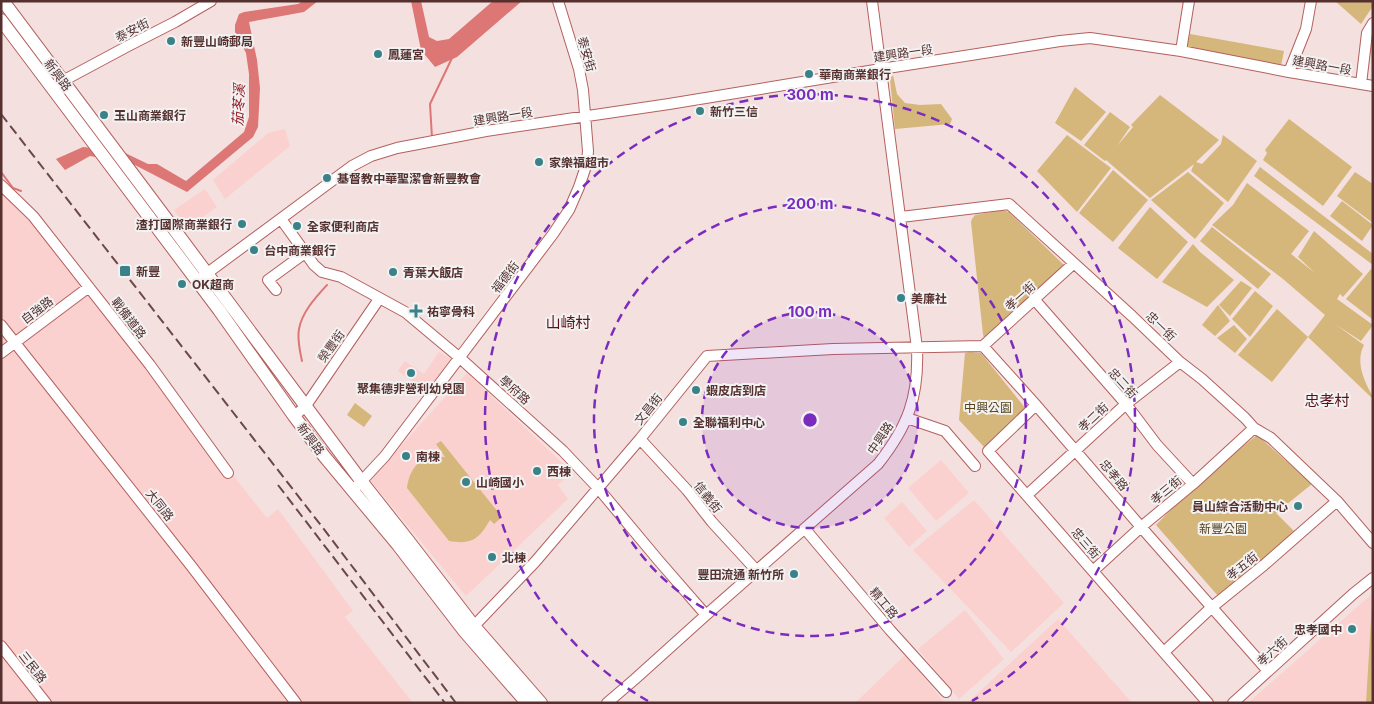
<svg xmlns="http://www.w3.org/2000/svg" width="1374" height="704" viewBox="0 0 1374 704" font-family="Inter,'Noto Sans TC',sans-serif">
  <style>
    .built { fill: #fad1ce }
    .green { fill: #d5b67b }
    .water { fill: #dc7775 }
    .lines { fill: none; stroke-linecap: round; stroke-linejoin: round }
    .stream { stroke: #dc7775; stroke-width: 2 }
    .minor-casing { stroke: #b3605e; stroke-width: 12 }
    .major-casing { stroke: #b3605e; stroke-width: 14 }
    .minor { stroke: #fff; stroke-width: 10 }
    .major { stroke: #fff; stroke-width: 12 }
    .rail { stroke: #6a4847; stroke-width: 2; stroke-dasharray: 10 5; stroke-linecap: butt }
    .ring { fill: none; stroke: #7b2cbf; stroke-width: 2.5; stroke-dasharray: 9 6 }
    .poi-dot { fill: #3a8288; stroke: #f2f2f2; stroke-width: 2 }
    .labels { text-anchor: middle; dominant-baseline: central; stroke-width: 4; stroke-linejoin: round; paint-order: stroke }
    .street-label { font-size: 12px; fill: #55302f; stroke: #f2f2f2 }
    .poi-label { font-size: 12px; font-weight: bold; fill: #55302f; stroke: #f2f2f2; text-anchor: start }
    .park-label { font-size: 12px; fill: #57431c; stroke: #f2f2f2 }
    .water-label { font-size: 14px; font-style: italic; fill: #951c26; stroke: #f2f2f2 }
    .quarter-label { font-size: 15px; fill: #5e1217; stroke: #f2f2f2 }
    .centre { fill: #7b2cbf; stroke: #f2f2f2; stroke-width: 2.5 }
    .ring-label { font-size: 15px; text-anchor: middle; font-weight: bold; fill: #7b2cbf; stroke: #f2f2f2; stroke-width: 4; stroke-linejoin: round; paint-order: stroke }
  </style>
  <rect width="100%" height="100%" fill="#f4e0df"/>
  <path class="built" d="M285 129 290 146 225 199 213 180 268 133Z
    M1 188 18 204 267 518 278 509 353 611 345 617 413 703H1Z
    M205 189 217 207 186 229 174 210Z
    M439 352 451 359 428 392 398 371 405 361 424 374Z
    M467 373 572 472 558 485 568 499 466 596 370 480Z
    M941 460 969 493 936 521 908 488Z
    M974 500 1064 603 1011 652 913 550Z
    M902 502 927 531 909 547 884 518Z
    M1373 593V703H1248L1290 666Z
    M965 610 1004 659 959 699 918 649Z
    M1058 619 1132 703H967Z
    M905 655 945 703H855Z"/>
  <path class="green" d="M1335 1H1373V6L1361 24Z
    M1190 34 1284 51 1281 66 1187 48Z
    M893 75 897 94 905 103 920 105 941 104 952 119 950 124 895 129 890 79Z
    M1075 87 1106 112 1081 141 1055 123Z
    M1160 95 1219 140 1196 162 1202 164 1221 144 1223 135 1257 161 1228 202 1191 171 1194 164 1150 198 1106 160 1105 161 1084 145 1110 112 1130 127 1117 146 1133 127 1131 125Z
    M1289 119 1352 167 1323 206 1263 160 1267 153 1265 150Z
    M1067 135 1111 168 1077 212 1037 171Z
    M1260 167 1373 254V265L1254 176Z
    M1113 170 1148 200 1113 242 1079 213Z
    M1188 172 1224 203 1195 239 1151 200Z
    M1355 172 1373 184V223L1337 196Z
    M1247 183 1309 231 1291 254 1315 273 1298 257 1314 231 1363 274 1343 297 1340 294 1337 299 1373 325 1361 341 1335 324 1364 345C1355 362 1364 381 1373 397V399L1308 337 1272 382 1238 355 1277 309 1308 337 1325 315 1283 279 1212 225 1233 205Z
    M1342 201 1373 225 1362 241 1330 216Z
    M1150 207 1188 242 1157 279 1118 248Z
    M1002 210 1009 212 1065 266 986 339 984 338 983 334 971 222 972 219 975 215Z
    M1212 227 1271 274 1258 289 1200 241Z
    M1193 244 1200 252 1234 280 1207 307 1162 282Z
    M1371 269 1373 271 1372 319 1346 299Z
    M1241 281 1252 288 1230 316 1219 305Z
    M1255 291 1273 306 1250 337 1232 319Z
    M1218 305 1230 321 1215 336 1202 325Z
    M1234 325 1247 339 1235 353 1217 338Z
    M970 352 981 353 1026 409 985 448 959 420 965 353Z
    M355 403 372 416 364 427 347 415Z
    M1257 435 1312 484 1276 513 1295 532 1219 597 1156 525 1196 484Z
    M441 441 502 517 494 524 490 520C479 539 472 545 449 541L407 488C409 473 416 459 433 457 437 456 442 457 445 457L436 444Z
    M1372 603 1373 703H1366Z"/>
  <path class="water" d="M303 1H318L304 12 249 22 257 60 260 88 258 127 253 137 187 192 133 164 90 156 65 170 56 159 83 147 121 151 148 164H157L186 181 244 132 249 117V74L246 53 235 32V25L239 14 244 12 298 4Z
    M411 1H421L429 37 437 41 449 39 493 1H522L457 57 435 67 421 50Z"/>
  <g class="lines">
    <path class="stream" d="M432 138 430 104 452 58
      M1 172 13 188 21 191
      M302 361C300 351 297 340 299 329 302 312 316 297 327 285"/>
    <g class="minor-casing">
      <path id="minor" d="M1181 51 1189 1
        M1289 72 1306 29 1311 1
        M57 84 128 46 175 22 211 1
        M1361 84 1367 33 1373 23
        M1 185 33 216 150 365 228 473
        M901 217 1009 204 1132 316 1180 362 1202 379 1245 418 1254 428 1271 438 1337 501 1373 543
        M281 219 314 265 322 272 341 277 405 312 460 358 563 451 598 488 659 561 706 615
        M202 277 352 166 371 156 397 148 486 131 669 104 881 69 1060 41 1090 38 1181 51 1289 72 1373 86
        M276 290 268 280 305 253
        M1034 299 1126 404 1157 445 1193 484
        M1 325 192 567 296 703
        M983 346 1073 264
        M1 353 89 287
        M1036 405 988 451 1208 703
        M294 416 305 407 379 299
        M907 418 945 431 975 466
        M640 439 687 490 712 522 757 571
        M357 486 385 456 553 234 569 210 579 187 587 163 588 151 583 90 579 69 558 1
        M1027 495 1126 404 1180 362
        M805 529 890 630 946 692
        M1094 570 1141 527 1193 484 1254 428
        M468 630 474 626 535 562 640 439 707 356 833 349 983 346 1036 405 1141 527 1268 671
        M1 646 46 703
        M1164 652 1212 607 1264 565 1337 501
        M607 703 635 679 706 615 878 464C908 426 919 397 917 348L872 1
        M1233 703 1353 594 1373 578"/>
    </g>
    <g class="major-casing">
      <path id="major" d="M3 1 162 213 362 482 407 539 474 626 541 703
        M1 20 219 310 294 416 324 456 398 545 465 632 527 703"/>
    </g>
    <use href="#minor" class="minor"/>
    <use href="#major" class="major"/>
    <path class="rail" d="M1 114 323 528 456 703
      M278 485 445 703"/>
  </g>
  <circle cx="810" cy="420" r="108" fill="#7b2cbf" fill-opacity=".12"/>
  <g class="ring">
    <circle cx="810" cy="420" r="108"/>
    <circle cx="810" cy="420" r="216"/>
    <path d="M648 701A325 325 0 1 1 972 701"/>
  </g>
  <g class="poi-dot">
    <circle cx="171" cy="41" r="5"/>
    <circle cx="378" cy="54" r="5"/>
    <circle cx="809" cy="74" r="5"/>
    <circle cx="700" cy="111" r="5"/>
    <circle cx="104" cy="115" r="5"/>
    <circle cx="539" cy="162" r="5"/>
    <circle cx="327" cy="178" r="5"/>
    <circle cx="242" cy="224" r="5"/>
    <circle cx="297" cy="226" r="5"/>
    <circle cx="254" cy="250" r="5"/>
    <rect x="119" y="265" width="12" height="12" rx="2.5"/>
    <circle cx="393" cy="272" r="5"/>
    <circle cx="182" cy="284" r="5"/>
    <circle cx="901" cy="298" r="5"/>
    <path d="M413.5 303.5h5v5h5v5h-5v5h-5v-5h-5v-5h5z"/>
    <circle cx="411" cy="373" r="5"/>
    <circle cx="696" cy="390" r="5"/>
    <circle cx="683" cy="422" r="5"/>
    <circle cx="406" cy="456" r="5"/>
    <circle cx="537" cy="471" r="5"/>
    <circle cx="466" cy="482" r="5"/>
    <circle cx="1298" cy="506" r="5"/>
    <circle cx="492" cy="557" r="5"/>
    <circle cx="794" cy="574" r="5"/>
    <circle cx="1352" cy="629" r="5"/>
  </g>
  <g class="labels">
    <g class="street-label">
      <text transform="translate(132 30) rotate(-27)">泰安街</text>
      <text transform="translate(903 53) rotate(-8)">建興路一段</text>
      <text transform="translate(587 54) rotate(74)">泰安街</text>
      <text transform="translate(1322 65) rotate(10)">建興路一段</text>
      <text transform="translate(58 75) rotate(53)">新興路</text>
      <text transform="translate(503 116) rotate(-9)">建興路一段</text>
      <text transform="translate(505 277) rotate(-53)">福德街</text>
      <text transform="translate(1020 296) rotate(-42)">孝一街</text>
      <text transform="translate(37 310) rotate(-37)">自強路</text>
      <text transform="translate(129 318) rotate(52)">戰備道路</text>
      <text transform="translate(1161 326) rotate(44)">忠一街</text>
      <text transform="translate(331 346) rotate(-55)">榮豐街</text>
      <text transform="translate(1123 383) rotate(48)">忠二街</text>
      <text transform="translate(515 390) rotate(42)">學府路</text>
      <text transform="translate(648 409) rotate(-51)">文昌街</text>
      <text transform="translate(1093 417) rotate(-43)">孝二街</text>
      <text transform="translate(880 438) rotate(-56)">中興路</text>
      <text transform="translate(311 439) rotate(53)">新興路</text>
      <text transform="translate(1114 475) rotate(50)">忠孝路</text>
      <text transform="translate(1166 490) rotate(-40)">孝三街</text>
      <text transform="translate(708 497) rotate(51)">信義街</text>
      <text transform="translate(160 505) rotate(52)">大同路</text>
      <text transform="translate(1086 543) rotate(49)">忠三街</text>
      <text transform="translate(1242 566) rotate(-39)">孝五街</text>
      <text transform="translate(884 603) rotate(50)">精工路</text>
      <text transform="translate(1272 651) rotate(-42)">孝六街</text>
      <text transform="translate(33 667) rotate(52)">三民路</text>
    </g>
    <g class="poi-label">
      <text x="181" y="41">新豐山崎郵局</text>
      <text x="388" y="54">鳳蓮宮</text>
      <text x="819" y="74">華南商業銀行</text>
      <text x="710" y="111">新竹三信</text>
      <text x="114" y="115">玉山商業銀行</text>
      <text x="549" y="162">家樂福超市</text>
      <text x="337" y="178">基督教中華聖潔會新豐教會</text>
      <text x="232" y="224" text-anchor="end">渣打國際商業銀行</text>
      <text x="307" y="226">全家便利商店</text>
      <text x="264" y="250">台中商業銀行</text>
      <text x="136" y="271">新豐</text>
      <text x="403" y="272">青葉大飯店</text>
      <text x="192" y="284">OK超商</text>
      <text x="911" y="298">美廉社</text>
      <text x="427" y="311">祐寧骨科</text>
      <text x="411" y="388" text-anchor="middle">聚集德非營利幼兒園</text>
      <text x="706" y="390">蝦皮店到店</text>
      <text x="693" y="422">全聯福利中心</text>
      <text x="416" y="456">南棟</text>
      <text x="547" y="471">西棟</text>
      <text x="476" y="482">山崎國小</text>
      <text x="1288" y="506" text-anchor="end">員山綜合活動中心</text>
      <text x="502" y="557">北棟</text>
      <text x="784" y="574" text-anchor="end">豐田流通 新竹所</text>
      <text x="1342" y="629" text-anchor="end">忠孝國中</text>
    </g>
    <g class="park-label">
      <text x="988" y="407">中興公園</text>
      <text x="1223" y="528">新豐公園</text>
    </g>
    <g class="water-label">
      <text transform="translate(238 105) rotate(-87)">茄苳溪</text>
    </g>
    <g class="quarter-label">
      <text x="568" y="322">山崎村</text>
      <text x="1327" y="400">忠孝村</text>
    </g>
  </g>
  <circle cx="810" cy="420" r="8" class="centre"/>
  <g class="ring-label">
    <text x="810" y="100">300 m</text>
    <text x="810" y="209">200 m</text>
    <text x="810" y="317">100 m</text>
  </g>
  <rect width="1374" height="704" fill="none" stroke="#55302f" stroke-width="5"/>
</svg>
